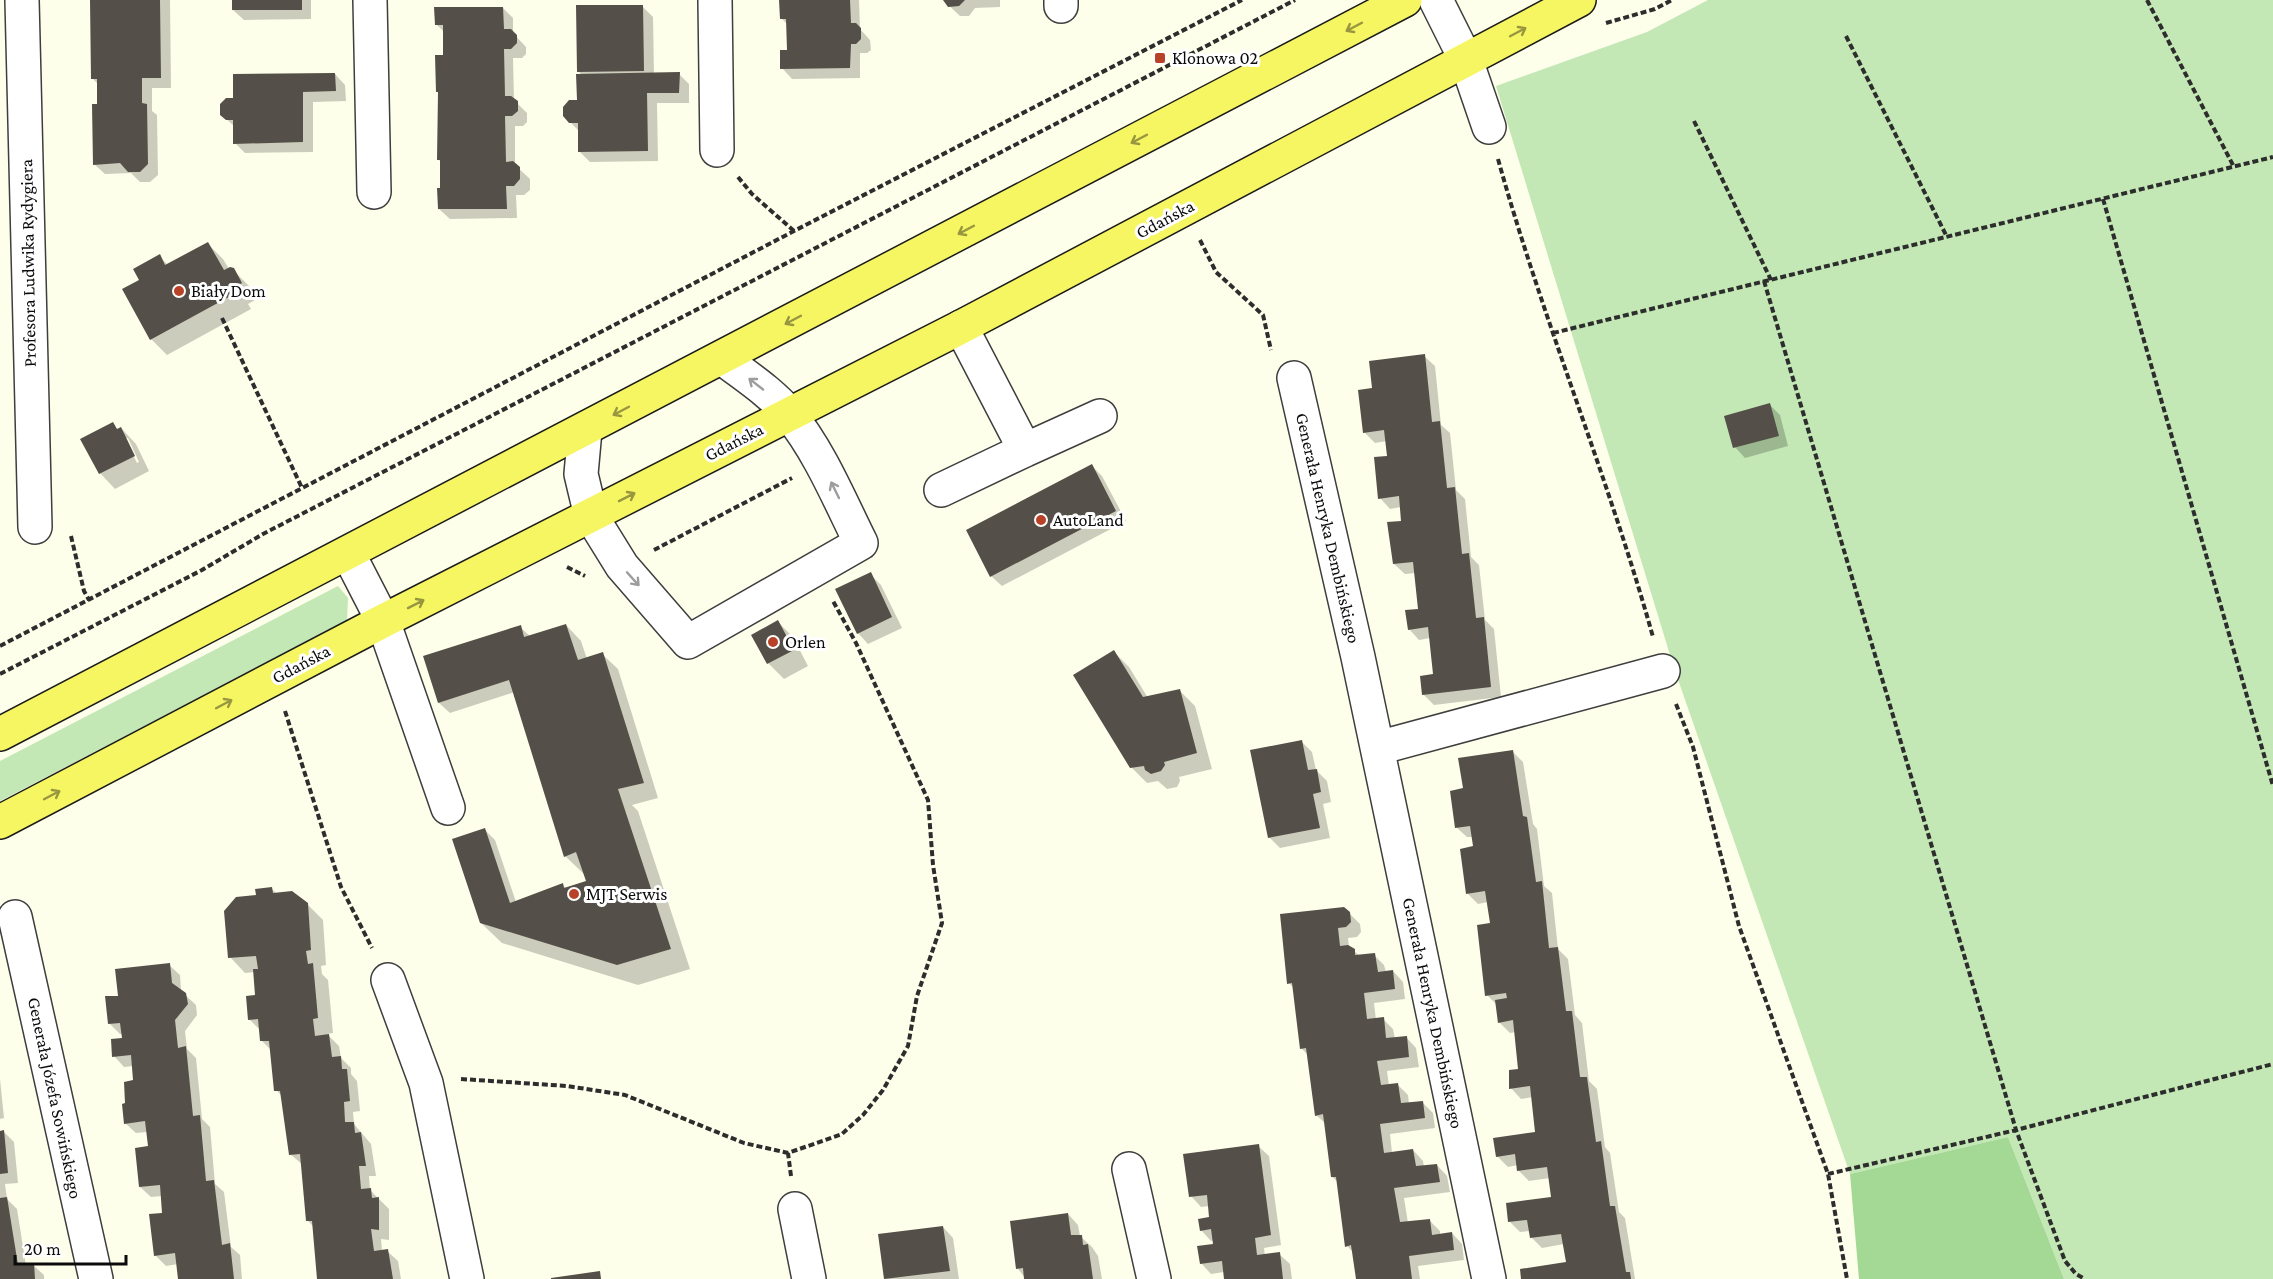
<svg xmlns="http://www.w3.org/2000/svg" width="2273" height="1279" viewBox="0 0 2273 1279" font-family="'Crimson Pro',serif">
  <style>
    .green { fill: #c3e7b5 }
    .forest { fill: #a3d895 }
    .shadow { fill: #0003; fill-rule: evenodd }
    .building { fill: #544f48 }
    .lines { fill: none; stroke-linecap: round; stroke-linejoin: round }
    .minor-casing { stroke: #3e3e3e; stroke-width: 36 }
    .major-casing { stroke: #1c1c1c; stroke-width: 36 }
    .path { stroke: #2d2d2d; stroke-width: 4; stroke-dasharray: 6 3; stroke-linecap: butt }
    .minor { stroke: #fff; stroke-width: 33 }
    .major { stroke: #f6f562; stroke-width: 33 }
    .oneway { stroke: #98973f }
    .oneway2 { stroke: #9d9d9d }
    .poi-dot { fill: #b84227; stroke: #fff; stroke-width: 2 }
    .labels { text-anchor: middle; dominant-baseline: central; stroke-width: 6; stroke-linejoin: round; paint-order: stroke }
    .poi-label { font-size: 18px; fill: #0b0b0b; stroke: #fff; text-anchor: start }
    .street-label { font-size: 18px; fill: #0b0b0b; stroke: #fff }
  </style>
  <rect width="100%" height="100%" fill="#feffea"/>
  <path class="green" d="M1708 0H2273V1279H2064L2008 1137 1850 1174 1674 668 1496 86 1647 32Z
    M338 586 348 598 347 621 0 801V761Z"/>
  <path class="forest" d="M2008 1137 2064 1279H1859L1850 1174Z"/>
  <path class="shadow" d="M91 0H170L171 88H152V111L157 115 158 175 150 182H140L131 173 105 174 94 164 98 84 92 78Z
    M233 0H311V19L244 20 233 10Z
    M780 0H859L860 29 870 40 871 50 867 53H860V78L792 79 782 68 788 52V25L781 18Z
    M943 0H1000V7L975 8 969 16H960Z
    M642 6 653 17 654 74H679L689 84V103H657L658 161 590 162 580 152 579 131 564 116 579 101 582 75 578 71Z
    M503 8 513 18V33L526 47V54L522 58H513L514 100 527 113V122L523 126H515V165L530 179V190L524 195H516L517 218 450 219 439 209 441 162 438 159 440 94 437 92 445 56 444 32 436 24Z
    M335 74 345 85 346 101 313 102V152L245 153 235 143V127L221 114 234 99Z
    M208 244 223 259 229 269 233 270 249 286 257 299 248 304 251 309 167 355 151 339 141 280 159 256 168 265Z
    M1424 356 1435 366 1441 425 1450 433 1456 490 1465 499 1471 557 1479 565 1485 620 1494 629 1501 697 1434 705 1423 694 1434 676 1430 638 1419 640 1409 629 1420 610 1416 573 1405 574 1394 564 1403 523 1401 507 1390 509 1380 498 1389 457 1387 441 1375 443 1364 432 1373 390Z
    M1770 405 1780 415 1788 446 1745 458 1735 447Z
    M112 424 118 430 121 428 136 444 149 471 115 489 100 473ZM125 438H128L139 462 137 463Z
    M1092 466 1102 476 1126 521 1002 586 991 576Z
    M870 574 881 585 902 628 868 644 858 633Z
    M778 622 793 637 808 666 784 679 768 663Z
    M566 625 581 641 587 659 602 654 618 669 658 798 632 805 638 811 690 969 638 985 502 943 481 923 485 830 495 840 516 902 563 885 567 889 588 882 586 876 565 856 515 692 450 713 439 703 424 657 520 627 531 637Z
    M1114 652 1129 667 1148 698 1180 691 1195 706 1212 769 1179 777 1180 781 1177 787 1167 789 1158 781 1147 783 1131 767Z
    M1302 742 1312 752 1316 770 1327 781 1331 802 1323 804 1330 838 1280 848 1269 837Z
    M1513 752 1523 762 1533 824 1537 829 1544 886 1552 893 1558 949 1568 959 1575 1015 1582 1023 1589 1081 1597 1089 1605 1147 1610 1153 1619 1212 1625 1218 1635 1279H1523L1567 1263 1564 1244 1542 1248 1531 1237 1530 1231 1520 1232 1510 1222 1553 1198 1550 1178 1529 1181 1518 1170V1165L1508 1167 1497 1156 1537 1134 1533 1097 1521 1099 1511 1088 1520 1070 1516 1032 1510 1033 1499 1022 1497 1005 1487 995 1492 924 1488 902 1478 904 1468 894 1475 847 1473 837H1467L1456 827 1465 789Z
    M272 889 277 894 307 904 323 920 326 965 321 966 322 974 328 980 333 1033 327 1034 339 1046 341 1058 351 1068V1074L357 1081 360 1111 353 1112 354 1124 371 1144 376 1176H369L370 1190 389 1209V1240L381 1239 382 1251H387L398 1261 401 1279H318L314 1227 308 1221 303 1165 290 1154 283 1097 276 1090 272 1051 262 1041 260 1030 249 1019 257 996 255 972 245 973 230 957 257 896Z
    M1349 913 1360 924 1361 932 1357 937 1348 938 1349 947 1360 956 1374 955 1384 965 1386 972 1393 971 1403 982 1405 999 1374 1003 1376 1020 1383 1019 1393 1029 1395 1039 1406 1037 1416 1048 1419 1067 1387 1071 1389 1086 1397 1084 1408 1095 1409 1104 1422 1102 1433 1113 1435 1128 1390 1134 1392 1153 1413 1150 1423 1161 1424 1167 1437 1165 1447 1176 1450 1192 1404 1198 1408 1223 1429 1220 1440 1231V1235L1452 1233 1462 1244 1464 1260 1418 1266 1420 1279H1357L1354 1253 1347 1246 1339 1183 1332 1177 1326 1124 1316 1115 1309 1056 1301 1048 1294 988 1289 983Z
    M169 965 180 975 181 991 196 1005 197 1015 185 1031 187 1049 196 1058 202 1119 210 1127 215 1184 224 1192 231 1247 240 1255 242 1279H180L178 1264 166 1266 155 1255 164 1214 162 1196 151 1197 140 1187 149 1148 147 1132 136 1133 125 1123 127 1104 135 1082 133 1066 124 1067 114 1056 123 1039V1034H120L109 1023 119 997Z
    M0 1079 4 1118 0 1119Z
    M0 1132H4L14 1142 18 1183 5 1184 7 1199 17 1209 26 1266 33 1265 44 1275V1279H0Z
    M1258 1146 1269 1156 1281 1245 1264 1248 1265 1256 1279 1254 1290 1264 1292 1279H1225L1224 1272 1211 1274 1201 1263 1215 1245 1214 1240 1211 1241 1201 1230 1211 1218 1210 1206 1201 1207 1191 1196Z
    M1068 1214 1078 1225 1080 1236 1092 1247 1098 1256 1102 1279H1026L1018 1269Z
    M943 1227 953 1238 959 1279H885L879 1235Z"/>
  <path class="building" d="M90 0H160L161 78H142V103L147 104 148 164 140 172H128L120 163 93 165 92 104H97V79H91Z
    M232 0H302V10H232Z
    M779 0H850L851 23H856L861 28V39L856 44H851L850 68 780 69V50H787L786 19H780Z
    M943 0H965L959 6 948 7Z
    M576 5H643L644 71 577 72Z
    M434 7H503L504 29H511L517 35V43L511 49H504L505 96H511L518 101V111L512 116H505L506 162 513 161 520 167V179L514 186H506L507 209H438L437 188H440V160H437L438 92H436L435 55H443V25H435Z
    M680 72 679 93H647L648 151 578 152V123H569L563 116V107L569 100H577L576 74Z
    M335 73 336 91 303 92V142L233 144V120H226L220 115V104L226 98H233V74Z
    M208 242 224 270 230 267 234 268 242 283 233 288 236 293 150 340 122 289 139 280 133 269 160 254 165 265Z
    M1425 354 1432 422 1440 421 1447 488 1455 487 1462 554 1469 553 1476 618 1484 617 1491 687 1422 695 1420 676 1433 674 1428 627 1408 630 1405 610 1418 609 1413 562 1393 564 1387 522 1401 521 1399 496 1378 499 1374 457 1387 456 1384 430 1363 433 1358 390 1372 388 1369 361Z
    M1770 403 1779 436 1733 448 1724 416Z
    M113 422 117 429 121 427 135 456 99 474 80 439Z
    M1092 464 1116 511 990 577 966 530Z
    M871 572 892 617 857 634 835 589Z
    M778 620 794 650 767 664 751 635Z
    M566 624 578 660 603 652 644 783 618 789 671 949 617 965 480 923 452 839 485 828 510 903 563 883 564 888 586 881 576 852 564 857 509 680 438 703 423 656 521 625 524 637Z
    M1114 650 1143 697 1180 689 1197 753 1164 762 1165 765 1161 771 1151 774 1145 770 1144 766 1130 768 1073 675Z
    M1302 740 1308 770 1317 769 1321 792 1313 794 1320 828 1268 838 1250 750Z
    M1513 750 1523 816 1527 817 1536 882 1542 881 1549 948 1558 947 1566 1011H1572L1580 1077H1587L1596 1142 1601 1141 1610 1206H1615L1626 1272H1630L1631 1279H1521L1520 1269 1566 1262 1561 1234 1530 1238 1527 1220 1508 1222 1506 1203 1551 1197 1547 1167 1517 1171 1515 1154 1496 1157 1493 1138 1535 1132 1530 1086 1509 1089V1070L1518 1069 1513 1020 1498 1023 1495 1000 1507 998 1506 993 1485 996 1477 925 1490 923 1485 891 1466 894 1460 849 1473 846 1470 826 1455 828 1450 791 1463 788 1458 758Z
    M272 887 273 893 292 891 308 903 311 950 306 951 308 964 313 963 318 1018 313 1019 315 1036 329 1034 332 1057 341 1056 342 1069H347L350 1101 344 1102 345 1122H354L355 1133 361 1132 366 1166H359L361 1189 371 1188 372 1198 379 1197V1230L371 1229 374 1251 388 1249 393 1279H317L312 1221H306L300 1154 289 1155 280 1091H274L269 1041H260L258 1019 248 1020 246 996 255 995 253 969H258L256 956 228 958 224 911 236 897 256 895 255 889Z
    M1344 907 1350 912 1351 922 1346 927 1338 928 1340 946 1348 945 1355 949V955L1375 953 1378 972 1393 970 1395 989 1364 993 1367 1019 1384 1017 1386 1038 1407 1036 1409 1057 1377 1061 1381 1085 1398 1083 1401 1103 1423 1101 1425 1118 1380 1124 1384 1153 1413 1149 1416 1166 1437 1164 1440 1182 1394 1188 1400 1222 1430 1219 1432 1235 1452 1232 1454 1250 1409 1256 1412 1279H1356L1351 1245 1345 1247 1336 1177H1331L1323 1114 1315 1116 1306 1048 1300 1049 1292 983 1287 984 1280 914Z
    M170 963 172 983 186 993 188 1004 175 1020 178 1048 186 1046 193 1116 200 1115 206 1181 214 1180 222 1245 230 1243 234 1279H178L175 1253 154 1256 149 1214 162 1213 160 1185 139 1187 135 1148 148 1146 145 1121 124 1124 122 1104 125 1103 124 1082 133 1080 131 1055 112 1057 111 1039 122 1038 120 1023 108 1024 105 996H118L115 969Z
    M4 1130 8 1173 0 1174V1131Z
    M1259 1144 1271 1235 1255 1238 1257 1255 1280 1252 1283 1279H1224L1222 1261 1200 1264 1197 1246 1213 1244 1211 1229 1200 1231 1198 1219 1209 1217 1207 1195 1189 1197 1183 1154Z
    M7 1197 18 1265 34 1263 35 1279H0V1198Z
    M1068 1213 1071 1235H1082L1083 1245 1088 1244 1093 1279H1024L1023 1268 1016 1269 1010 1221Z
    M943 1226 950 1271 884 1279 878 1234Z
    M600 1271 601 1279H551V1278Z"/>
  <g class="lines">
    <g class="minor-casing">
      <path id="minor" d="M22 0 35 527
        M370 0 374 192
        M715 0 717 150
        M1061 0V6
        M1436 0 1466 60 1489 127
        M1294 378 1358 657 1489 1279
        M585 430 581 474 591 516 622 566 688 642 861 543C840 501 819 450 789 414 771 392 744 375 722 358
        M1025 450 1100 416
        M941 490 1025 450 961 327
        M348 553 383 621 448 808
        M1378 748 1663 671
        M15 917 96 1279
        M388 980 426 1083 467 1279
        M1129 1169 1154 1279
        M795 1209 809 1279"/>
    </g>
    <g class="major-casing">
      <path id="major" d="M0 734 1405 0
        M0 822 383 621 961 327 1579 0"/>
    </g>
    <path class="path" d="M2147 0 2234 167
      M1606 23 1655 9 1672 0
      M1846 36 1947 237
      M1694 121 1771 280
      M1498 159C1543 321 1608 476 1653 637
      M738 177 752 194 794 231
      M2103 199 2273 786
      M1200 240 1216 272 1263 315 1271 350
      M1764 281 2016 1130 2065 1261 2076 1274 2085 1279
      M222 318 302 488
      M1553 333 2273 157
      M71 536 84 591 89 600
      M654 550 792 478
      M567 567 585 576
      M0 646 794 231 1242 0
      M0 674 202 570 263 534 1295 0
      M1676 704 1693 747 1739 926 1828 1174 1847 1279
      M285 711 341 887 372 948
      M461 1079 567 1086 625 1095 744 1143 788 1153
      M1828 1174 2016 1130 2273 1064
      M791 1176 788 1153 842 1134 863 1115 883 1090 908 1046 917 996 942 923 933 865 928 800 856 643 833 601"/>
    <use href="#minor" class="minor"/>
    <use href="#major" class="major"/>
  </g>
  <defs><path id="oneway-shaft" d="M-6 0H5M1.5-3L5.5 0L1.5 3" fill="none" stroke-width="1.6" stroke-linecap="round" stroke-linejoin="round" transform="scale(1.5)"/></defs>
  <g class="oneway">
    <use href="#oneway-shaft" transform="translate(1354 27) rotate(152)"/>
    <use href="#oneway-shaft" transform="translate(1518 32) rotate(-28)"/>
    <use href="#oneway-shaft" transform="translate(1139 139) rotate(152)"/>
    <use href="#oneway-shaft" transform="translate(966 230) rotate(152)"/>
    <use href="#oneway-shaft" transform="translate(793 320) rotate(152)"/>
    <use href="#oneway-shaft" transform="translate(621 411) rotate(152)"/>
    <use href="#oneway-shaft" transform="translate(627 497) rotate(-27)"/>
    <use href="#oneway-shaft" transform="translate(416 604) rotate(-27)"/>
    <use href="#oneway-shaft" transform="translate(224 704) rotate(-28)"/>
    <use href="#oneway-shaft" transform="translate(52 795) rotate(-28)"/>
  </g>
  <g class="oneway2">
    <use href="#oneway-shaft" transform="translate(756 384) rotate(-142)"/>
    <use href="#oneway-shaft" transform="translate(835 490) rotate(-116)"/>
    <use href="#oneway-shaft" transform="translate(633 579) rotate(48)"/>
  </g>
  <g class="poi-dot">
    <rect x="1154" y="52" width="12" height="12" rx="3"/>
    <circle cx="179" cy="291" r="6"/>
    <circle cx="1041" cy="520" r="6"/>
    <circle cx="773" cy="642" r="6"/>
    <circle cx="574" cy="894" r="6"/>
  </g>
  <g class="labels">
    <g class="poi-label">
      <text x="1172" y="58">Klonowa 02</text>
      <text x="191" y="291">Biały Dom</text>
      <text x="1053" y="520">AutoLand</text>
      <text x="785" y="642">Orlen</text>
      <text x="586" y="894">MJT Serwis</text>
    </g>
    <g class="street-label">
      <text transform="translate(1165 219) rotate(-28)">Gdańska</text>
      <text transform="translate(28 263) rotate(-91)">Profesora Ludwika Rydygiera</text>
      <text transform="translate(734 442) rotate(-27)">Gdańska</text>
      <text transform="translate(1328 528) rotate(77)">Generała Henryka Dembińskiego</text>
      <text transform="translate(301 664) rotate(-28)">Gdańska</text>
      <text transform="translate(1433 1013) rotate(78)">Generała Henryka Dembińskiego</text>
      <text transform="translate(55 1098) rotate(78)">Generała Józefa Sowińskiego</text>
    </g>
  </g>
  <path d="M15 1255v9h111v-9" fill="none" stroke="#0b0b0b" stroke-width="3"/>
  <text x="24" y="1255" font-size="18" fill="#0b0b0b" stroke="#ffffff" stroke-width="4.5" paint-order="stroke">20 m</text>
</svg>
